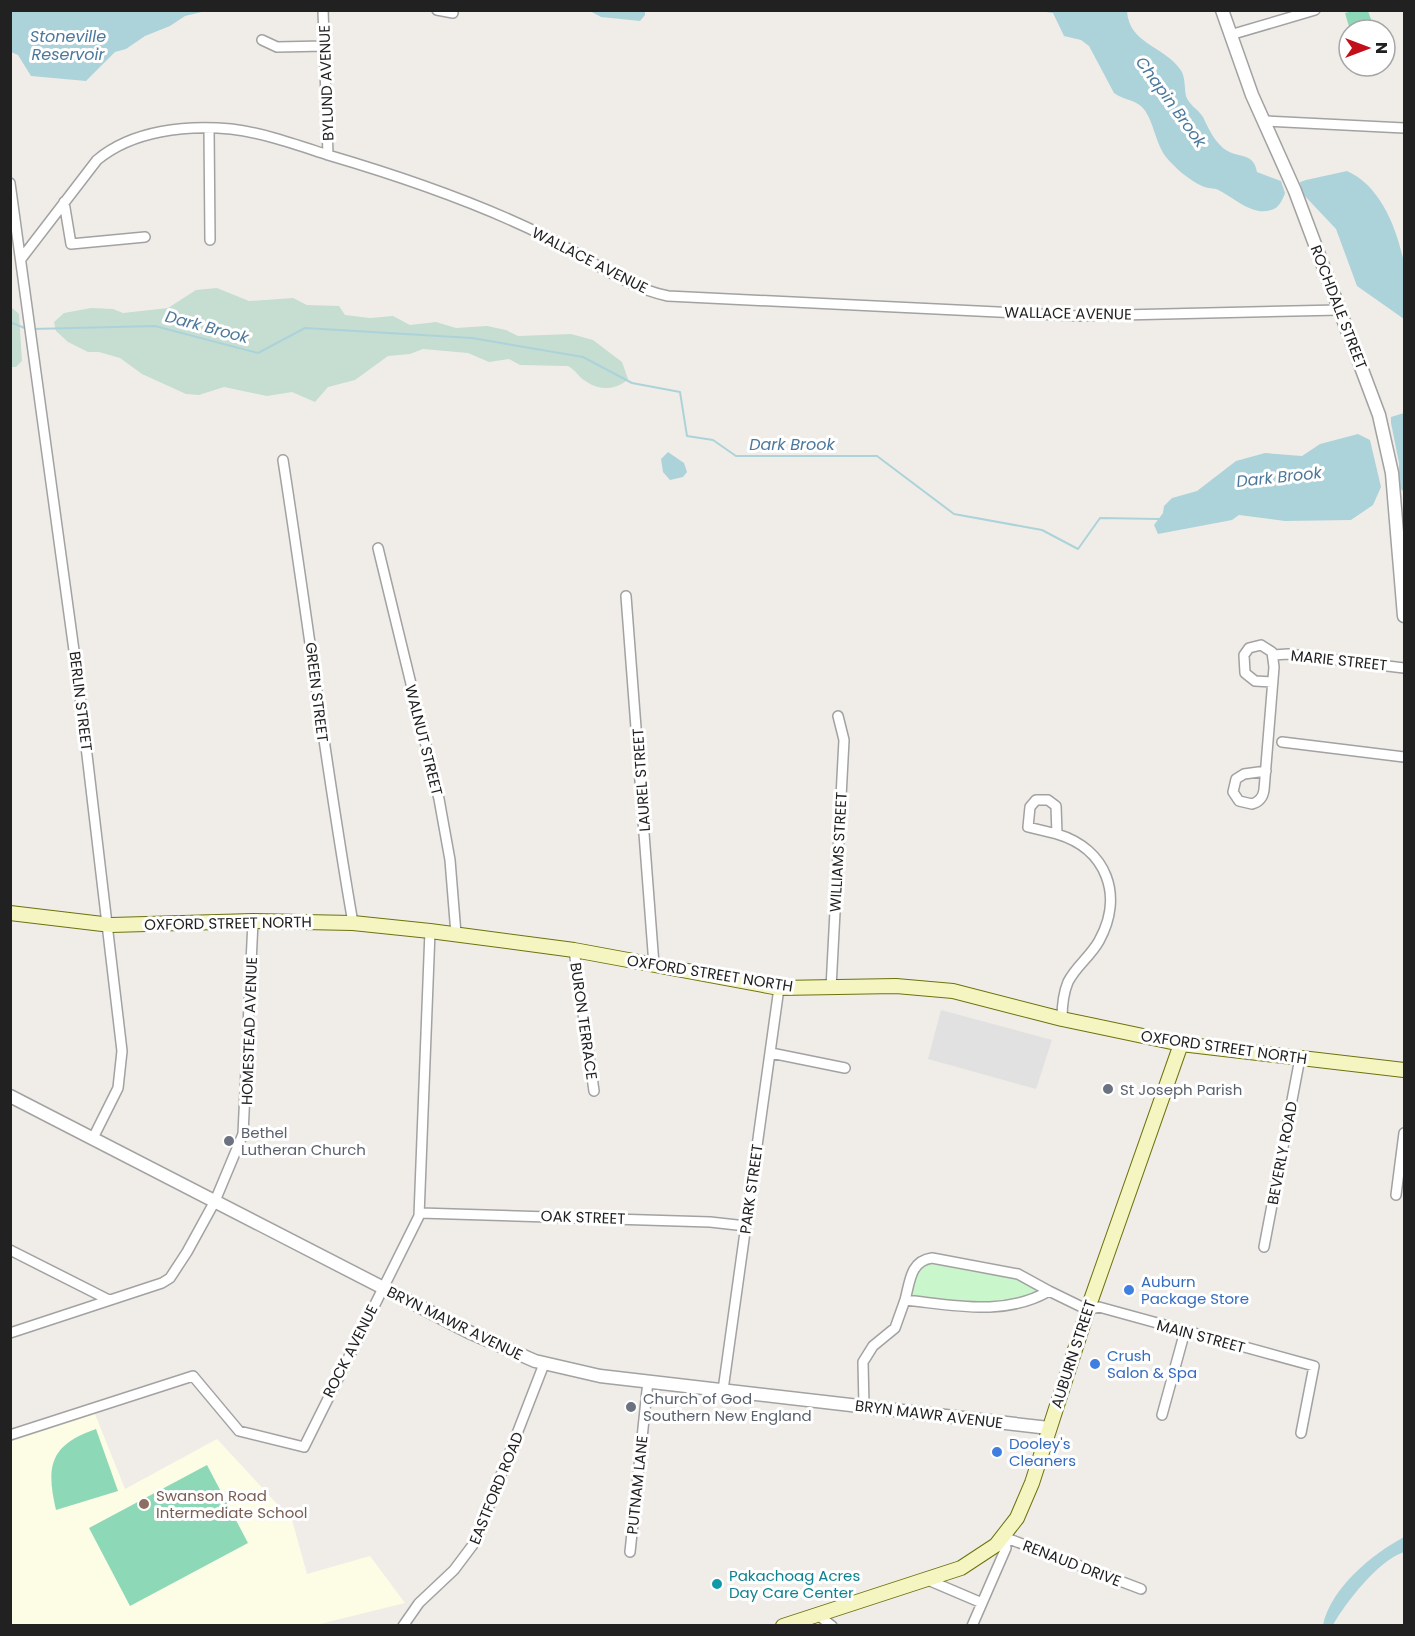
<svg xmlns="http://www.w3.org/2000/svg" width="1415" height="1636" viewBox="0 0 1415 1636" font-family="Poppins,sans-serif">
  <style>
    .education { fill: #fdfce5 }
    .wetland { fill: #c6ddd1 }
    .park { fill: #caf6cb }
    .pitch { fill: #8dd9b7 }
    .parking { fill: #e1e1e1 }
    .water { fill: #acd3da }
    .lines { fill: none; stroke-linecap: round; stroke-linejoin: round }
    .stream { stroke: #acd3da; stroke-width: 2 }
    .minor-casing { stroke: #a2a2a2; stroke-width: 12 }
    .tertiary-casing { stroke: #a2a2a2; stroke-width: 15 }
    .secondary-casing { stroke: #6d720d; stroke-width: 16 }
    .minor { stroke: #fff; stroke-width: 9 }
    .tertiary { stroke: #fff; stroke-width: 12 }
    .secondary { stroke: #f5f5c1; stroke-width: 14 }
    .worship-dot { fill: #6b7280; stroke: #fff; stroke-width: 2 }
    .shop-dot { fill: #3f7fe0; stroke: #fff; stroke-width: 2 }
    .education-dot { fill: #8d6e63; stroke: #fff; stroke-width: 2 }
    .culture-dot { fill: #0f9aa8; stroke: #fff; stroke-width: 2 }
    .labels { text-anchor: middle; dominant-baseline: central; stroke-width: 6; stroke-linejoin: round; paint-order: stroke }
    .street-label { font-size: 15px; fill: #212121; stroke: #fff }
    .worship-label { font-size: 15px; fill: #5b616d; stroke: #fff; text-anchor: start }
    .shop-label { font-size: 15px; fill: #366cbe; stroke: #fff; text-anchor: start }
    .education-label { font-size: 15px; fill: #785e54; stroke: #fff; text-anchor: start }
    .culture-label { font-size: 15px; fill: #0d838f; stroke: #fff; text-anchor: start }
    .water-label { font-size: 16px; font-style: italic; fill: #4c789b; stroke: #fff }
  </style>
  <rect width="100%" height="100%" fill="#f0ede8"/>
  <path class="education" d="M95 1414 125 1489 217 1439 292 1520 307 1574 370 1556 405 1603 316 1625H11L10 1442Z"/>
  <path class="wetland" d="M217 288 249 301 293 298 307 305 339 306 345 315 370 318 393 316 410 325 436 322 456 328 487 326 506 330 518 336 571 334 593 340 622 362 628 379C617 390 600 391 587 382 579 378 576 370 568 366L520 365 509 359 489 362 468 353 423 349 410 354 388 356 355 380 328 387 315 402 292 392 267 396 224 387 199 395 186 394 142 374 120 358 99 352H88L68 342 56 331 54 322 64 313 91 308 113 309 123 313 168 308 196 290Z
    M10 306 19 314 22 361 16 367H11Z"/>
  <path class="park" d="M925 1259 1021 1275 1049 1291 1018 1305 905 1300 910 1282Z"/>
  <path class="pitch" d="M1353 11H1368L1375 30H1350L1345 13Z
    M96 1429 118 1491 56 1510C46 1467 49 1445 96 1429Z
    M207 1465 248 1543 130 1606 89 1528Z"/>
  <path class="parking" d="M941 1010 1052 1040 1036 1089 928 1059Z"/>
  <path class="water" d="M10 11 11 10 206 11 185 16 170 26 145 36 126 49 115 52 86 81 31 76 18 55 11 52Z
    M590 11H645V15L640 21 601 17Z
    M1039 11H1127C1129 44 1164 46 1180 69 1186 77 1184 87 1186 96 1189 105 1198 109 1203 117 1209 129 1213 139 1223 148 1236 159 1254 151 1257 172L1281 181 1285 193C1282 201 1279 208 1271 210 1252 217 1231 195 1216 189 1211 188 1206 188 1202 186 1189 180 1175 168 1166 157 1155 143 1154 120 1142 107 1134 99 1123 100 1114 93L1089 46 1081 40 1064 36 1053 13Z
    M1347 171C1381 186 1397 229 1404 263 1408 280 1404 302 1404 319L1357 286 1336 229 1301 192 1300 182 1306 180Z
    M1404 413V493L1399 486V463L1391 423V417Z
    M1358 434 1370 440 1381 487 1373 505 1351 520 1285 521 1239 515 1232 520 1158 534 1154 525 1163 513 1164 506 1172 498 1197 491 1236 461 1265 453 1302 456 1320 444Z
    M668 452 684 463 687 472 683 477 670 480 663 472 661 459Z
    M1404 1537V1552C1379 1560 1346 1602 1333 1625H1323C1331 1588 1372 1554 1404 1537Z"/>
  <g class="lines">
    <path class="stream" d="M10 322 27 329
      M32 329 155 326 258 353 305 328 472 338 583 357 632 383 680 392 687 436 713 440 736 456H877L954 514 1042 530 1078 549 1100 518 1159 519"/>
    <g class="minor-casing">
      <path id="minor" d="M323 10 328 155
        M437 10 453 13
        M1230 35 1315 10
        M262 40 277 47 325 46
        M1266 121 1404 128
        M209 128 210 240
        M10 183 79 687 122 1051 118 1088 93 1138
        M64 202 71 244 145 237
        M21 259 97 160C133 130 186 125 231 129 264 133 297 145 328 155 403 177 476 202 545 236 583 255 627 288 668 296L1079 316 1339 310
        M283 460C307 614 326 769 353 923
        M378 548 439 799 450 860 456 934
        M626 596 654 965
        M1273 655 1288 654 1404 668
        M1282 742 1404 757
        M1266 771 1244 774 1236 779 1233 792 1239 801 1252 804C1259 802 1263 797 1264 790L1274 667 1272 652 1261 645 1249 648 1244 655 1245 673 1255 681 1273 682
        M1057 834 1028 827 1030 807 1036 800H1048L1056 806 1057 834C1107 849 1124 896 1099 941 1090 957 1076 966 1068 982 1063 994 1062 1007 1062 1019
        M574 950 594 1091
        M831 988 844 740 838 716
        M771 1053 845 1068
        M1396 1195 1404 1133
        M420 1213 710 1222 746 1226
        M1264 1247 1300 1058
        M10 1250 109 1300
        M1049 1291 1018 1274 932 1258C910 1261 910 1282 905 1300 954 1305 1004 1317 1049 1291L1088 1310 1099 1307 1314 1366 1301 1433
        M10 1333 162 1283 170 1278 187 1252 215 1201 243 1134 253 921
        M723 1390 779 988
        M864 1406 863 1362 873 1346 895 1328 905 1300
        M1162 1415 1185 1331
        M10 1435 193 1376 239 1431 304 1447 419 1216 430 931
        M1004 1537 1141 1589
        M630 1552 648 1381
        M928 1580 982 1603
        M817 1614 832 1626
        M403 1626 419 1603 454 1570 475 1542 544 1364
        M972 1626 1006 1548 1004 1537"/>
    </g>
    <g class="tertiary-casing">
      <path id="tertiary" d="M1222 10 1252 95 1295 191 1379 415 1392 473 1404 616
        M10 1096 471 1333 535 1361 600 1376 1049 1428"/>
    </g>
    <g class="secondary-casing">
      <path id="secondary" d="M10 913 111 925 253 921 353 923 430 931 574 950 779 988 896 986 953 991 1062 1019 1181 1044 1404 1070
        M783 1626 961 1568 996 1545 1017 1518 1032 1483 1091 1300 1181 1044"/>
    </g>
    <use href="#minor" class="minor"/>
    <use href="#tertiary" class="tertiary"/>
    <use href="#secondary" class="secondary"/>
  </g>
  <g class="worship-dot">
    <circle cx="1108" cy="1089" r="6"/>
    <circle cx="229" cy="1141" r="6"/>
    <circle cx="631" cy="1407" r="6"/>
  </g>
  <g class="shop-dot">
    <circle cx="1129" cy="1290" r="6"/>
    <circle cx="1095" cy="1364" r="6"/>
    <circle cx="997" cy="1452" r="6"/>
  </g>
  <circle class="education-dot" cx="144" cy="1504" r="6"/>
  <circle class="culture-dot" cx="717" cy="1584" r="6"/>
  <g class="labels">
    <g class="street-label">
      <text transform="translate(326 83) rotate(-92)">BYLUND AVENUE</text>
      <text transform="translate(590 260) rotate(27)">WALLACE AVENUE</text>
      <text transform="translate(1339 307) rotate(69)">ROCHDALE STREET</text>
      <text transform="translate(1068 313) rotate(1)">WALLACE AVENUE</text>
      <text transform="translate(1339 660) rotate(6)">MARIE STREET</text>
      <text transform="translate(317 692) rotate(83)">GREEN STREET</text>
      <text transform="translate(81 701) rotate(83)">BERLIN STREET</text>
      <text transform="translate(424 740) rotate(76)">WALNUT STREET</text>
      <text transform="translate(641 780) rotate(-94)">LAUREL STREET</text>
      <text transform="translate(838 852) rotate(-87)">WILLIAMS STREET</text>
      <text transform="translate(228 923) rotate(-1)">OXFORD STREET NORTH</text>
      <text transform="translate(710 973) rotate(9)">OXFORD STREET NORTH</text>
      <text transform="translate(584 1021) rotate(82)">BURON TERRACE</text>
      <text transform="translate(249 1031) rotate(-88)">HOMESTEAD AVENUE</text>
      <text transform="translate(1224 1047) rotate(8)">OXFORD STREET NORTH</text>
      <text transform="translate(1282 1153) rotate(-79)">BEVERLY ROAD</text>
      <text transform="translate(751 1189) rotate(-82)">PARK STREET</text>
      <text transform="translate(583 1217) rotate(2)">OAK STREET</text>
      <text transform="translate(455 1323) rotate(26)">BRYN MAWR AVENUE</text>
      <text transform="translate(1201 1336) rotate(15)">MAIN STREET</text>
      <text transform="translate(350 1351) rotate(-63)">ROCK AVENUE</text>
      <text transform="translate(1073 1354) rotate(-72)">AUBURN STREET</text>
      <text transform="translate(929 1414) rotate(7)">BRYN MAWR AVENUE</text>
      <text transform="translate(637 1485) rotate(-84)">PUTNAM LANE</text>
      <text transform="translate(496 1488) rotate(-68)">EASTFORD ROAD</text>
      <text transform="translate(1072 1563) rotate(21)">RENAUD DRIVE</text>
    </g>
    <g class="worship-label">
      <text x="1120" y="1089">St Joseph Parish</text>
      <text x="241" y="1132">Bethel<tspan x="241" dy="17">Lutheran Church</tspan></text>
      <text x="643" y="1398">Church of God<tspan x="643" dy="17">Southern New England</tspan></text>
    </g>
    <g class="shop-label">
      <text x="1141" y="1281">Auburn<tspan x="1141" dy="17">Package Store</tspan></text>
      <text x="1107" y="1355">Crush<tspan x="1107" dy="17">Salon &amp; Spa</tspan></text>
      <text x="1009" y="1443">Dooley's<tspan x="1009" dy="17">Cleaners</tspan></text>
    </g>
    <g class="education-label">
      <text x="156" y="1495">Swanson Road<tspan x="156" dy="17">Intermediate School</tspan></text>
    </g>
    <g class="culture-label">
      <text x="729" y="1575">Pakachoag Acres<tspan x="729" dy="17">Day Care Center</tspan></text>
    </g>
    <g class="water-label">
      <text x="68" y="36">Stoneville<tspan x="68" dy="18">Reservoir</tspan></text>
      <text transform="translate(1171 102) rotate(54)">Chapin Brook</text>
      <text transform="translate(207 327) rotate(15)">Dark Brook</text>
      <text x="792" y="444">Dark Brook</text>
      <text transform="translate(1279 477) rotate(-6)">Dark Brook</text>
    </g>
  </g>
  <rect width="1415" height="1636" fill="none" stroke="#212121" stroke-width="24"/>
  <g transform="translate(1367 48) rotate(90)"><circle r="28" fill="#ffffff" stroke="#a6a6a6" stroke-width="1.5"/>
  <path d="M0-4.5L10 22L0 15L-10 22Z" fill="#c30f19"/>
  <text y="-9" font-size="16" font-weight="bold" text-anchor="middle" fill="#212121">N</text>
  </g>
</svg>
